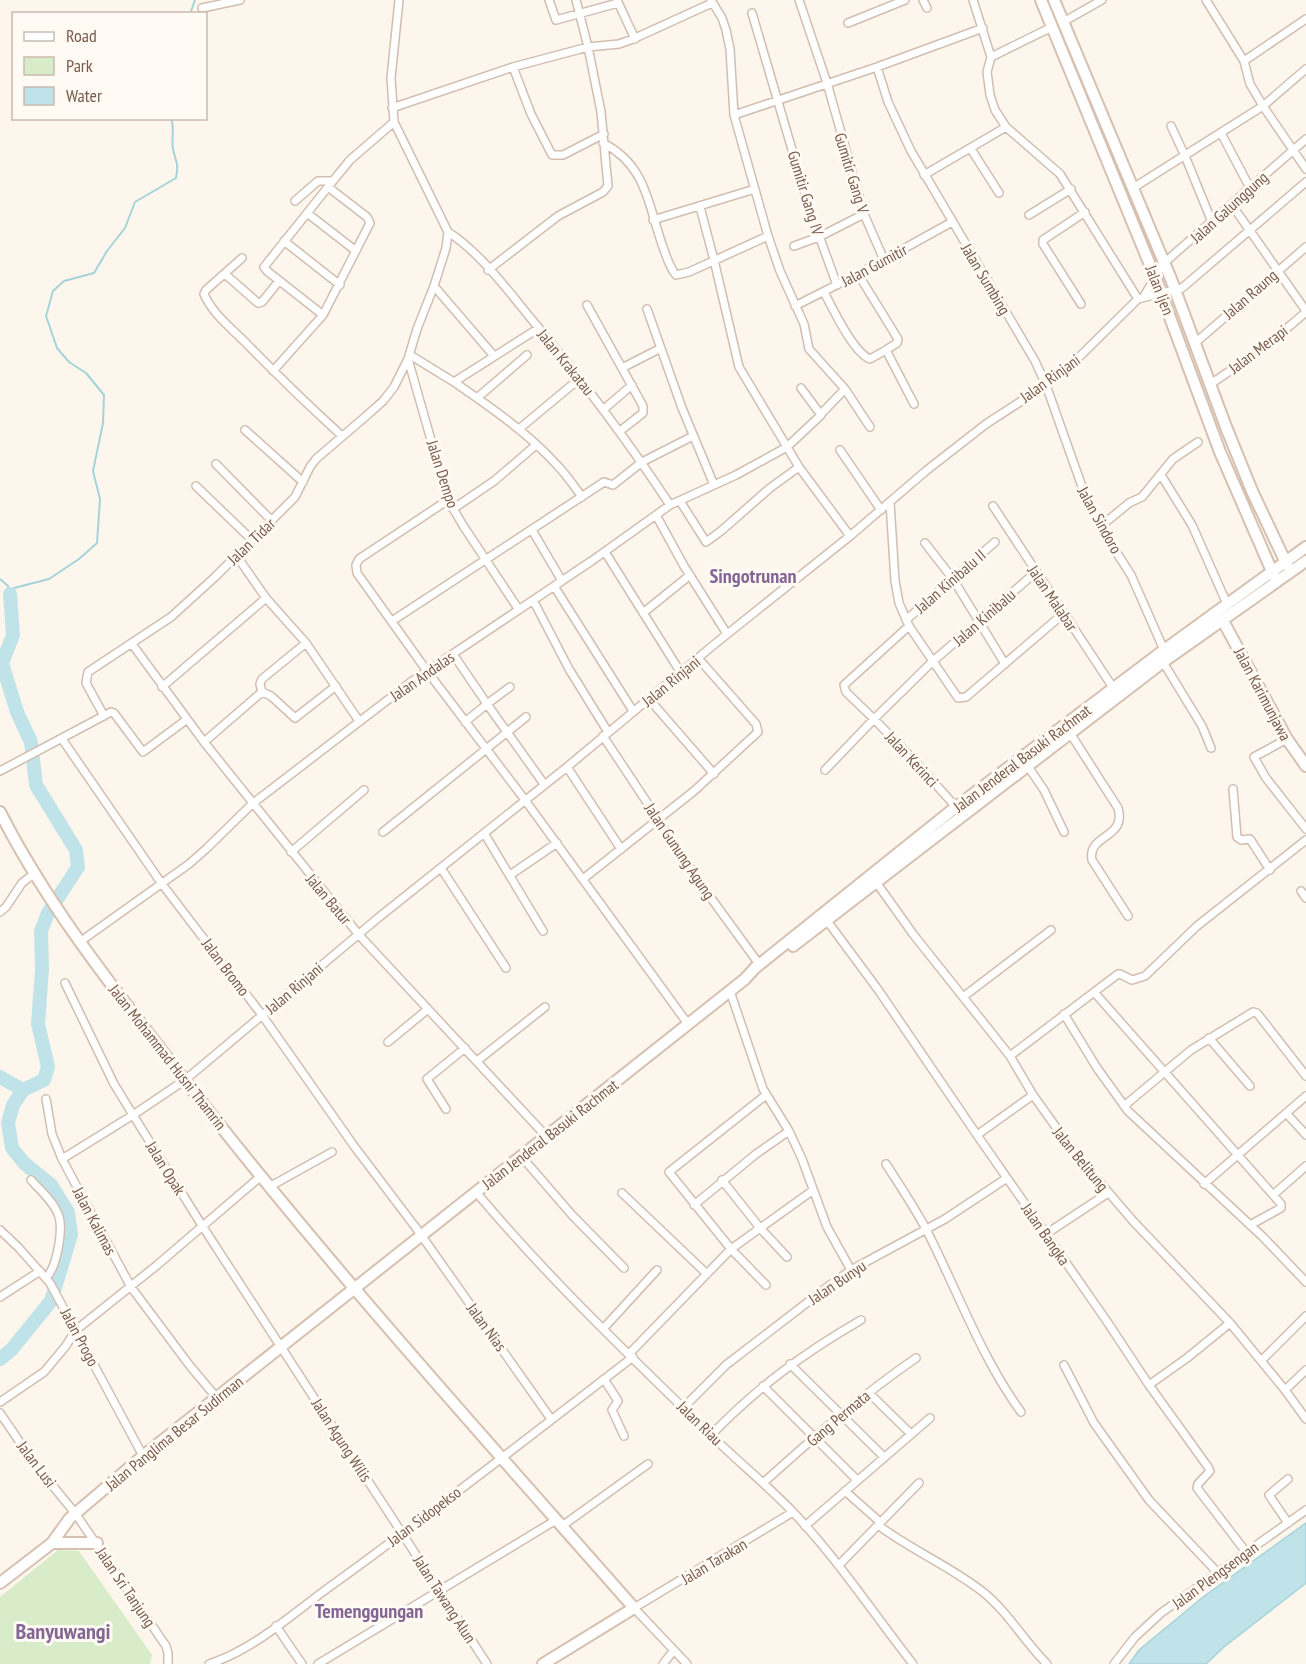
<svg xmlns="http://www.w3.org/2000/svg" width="1306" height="1664" viewBox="0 0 1306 1664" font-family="'PT Sans Narrow',sans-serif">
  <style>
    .green { fill: #d8ecc9 }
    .water { fill: #bfe3e8; stroke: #a5d3da; stroke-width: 1.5 }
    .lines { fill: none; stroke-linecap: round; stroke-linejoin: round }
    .stream { stroke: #a5d3da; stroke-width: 2 }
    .river { stroke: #bfe3e8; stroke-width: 14 }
    .street-casing { stroke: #d1beb0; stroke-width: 10 }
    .secondary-casing { stroke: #d6c0b0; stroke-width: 14 }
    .street { stroke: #fff; stroke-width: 7 }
    .secondary { stroke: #fff; stroke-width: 10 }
    .labels { text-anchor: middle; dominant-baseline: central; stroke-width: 6; stroke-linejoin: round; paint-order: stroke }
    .street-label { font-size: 16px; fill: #7a5c4d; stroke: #fffaf3 }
    .quarter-label { font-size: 20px; font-weight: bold; fill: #846695; stroke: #fffaf3 }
    .district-label { font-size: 22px; font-weight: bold; fill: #846695; stroke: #fffaf3 }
  </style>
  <rect width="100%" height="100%" fill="#fdf6ec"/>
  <path class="green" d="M58 1550 79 1551 152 1655 150 1664H0V1597Z"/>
  <path class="water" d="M1306 1523V1583L1224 1647 1206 1664H1129L1139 1650 1203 1597Z"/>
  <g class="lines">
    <path class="stream" d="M190 14 195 0
      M0 579 8 586 10 594
      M10 594 14 588 49 579 79 559 97 543 100 499 93 471 103 423 104 395 86 373 69 362 57 348 46 316 53 291 64 281 94 273 107 251 125 228 135 202 176 178C179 161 176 164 173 149 171 138 175 129 171 118"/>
    <path class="river" d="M0 1077 23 1090
      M0 1359 12 1349 51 1301 71 1235 68 1212 51 1185 24 1163 12 1148 8 1123 13 1105 23 1090 44 1080 48 1067 38 1024 42 969 41 931 48 913 78 867 76 850 36 785 31 742 17 712 2 663 13 635 10 594"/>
    <g class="street-casing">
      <path id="street" d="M399 0 391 78 394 122 448 232
        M549 0 556 20 618 3
        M617 0 635 39
        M711 0 722 18 726 30 730 49 734 115 768 236 780 271 804 324 809 349 845 389 870 427
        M799 0 827 83 864 214 884 260
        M923 0 927 8
        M973 0 991 57
        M1206 0 1244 61 1250 84 1263 106 1306 169
        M202 8 240 0
        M752 13 810 211 837 285
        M1063 22 1102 0
        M848 23 905 0
        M1052 27 991 57 987 72 990 95 995 110 1006 127 1060 174 1138 299
        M1244 61 1306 19
        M513 67 531 114 552 155H563L604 134
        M877 67 888 102 911 151 1035 361 1046 385 1085 495 1100 527 1131 575 1164 650
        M392 108 513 67 588 47 619 44 633 39 712 3
        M734 115 877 67 983 28
        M1171 126 1185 156 1212 222
        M1221 133 1250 188
        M603 143C648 166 648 207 664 250 667 258 670 268 676 275L689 272 768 236
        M971 149 999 193
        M924 175 1006 127
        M328 187 350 160 394 122
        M1133 188 1263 106 1306 69
        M295 201 318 181H332
        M1232 205 1306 311
        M700 207 714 260 739 367 799 467 850 536
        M307 213 356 251
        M1029 215 1071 189
        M653 220 755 189
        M448 232C480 252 509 292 533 321 582 380 628 441 670 505
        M284 241 340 285
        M794 246 819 237 864 214
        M242 258 206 290 204 294C212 313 231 328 246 343 277 375 309 406 342 436
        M488 270 558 216 603 192 608 186 601 112 588 47 576 0
        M225 274 258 303 262 302 279 281
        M858 274 898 339 897 343 886 350 914 404
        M434 286 494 356
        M824 292C833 309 853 352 870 359L886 350
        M1144 296 1164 263 1306 139
        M1081 304 1043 244V240L1085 212
        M587 305 643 406V413L620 431
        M795 306 858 274 952 222
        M647 309 682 408 714 485
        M1195 343 1306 247
        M410 355 454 382 539 328
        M408 359 448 500 464 527 519 610
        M622 368 661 348
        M273 371 323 315 370 223 367 217 328 187 264 267 267 271 323 315
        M454 382C490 407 527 432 556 464 566 474 574 486 582 497
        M1209 385 1264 348 1306 312
        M477 398 527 355
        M604 409 632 385
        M821 414 845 389
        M519 429 579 379
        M245 430 303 482
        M840 450 881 510
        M216 464 272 521
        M1161 475 1192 525 1227 604
        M196 486 252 540
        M448 500 359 559 356 565 357 573 427 671 525 800 688 1024
        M680 501 706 542 721 531 770 488 799 467
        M890 502 895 581 899 603 909 626 958 698 966 697 1063 614
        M993 506 1114 689
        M453 509 494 481 536 445
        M656 515 684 566 727 634
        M1100 527 1129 503 1142 497 1173 459 1198 442
        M532 530 562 581
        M925 543 953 579 1005 664
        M605 552 681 673
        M236 555 266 598 306 643 359 721
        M554 586 633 711
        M533 600 569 669 608 732
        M643 613 690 575
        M906 620 995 542
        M392 621 604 482 613 485 642 462 693 436
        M132 644 204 742 359 935 546 1136
        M453 654 487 704 465 722
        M1163 662 1202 726 1211 748
        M162 687 266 598
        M510 687 487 704 544 784
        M262 692 271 696 295 718 336 686
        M649 699 714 774
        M104 716 86 683 88 672 171 617 215 577 295 497 310 467 316 459 365 417 383 401 394 387 408 359 417 329 434 286 446 248 448 232
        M1070 733 1118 808C1127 839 1087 834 1092 860L1128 916
        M603 736 703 887 759 964
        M62 739 162 884 262 1015 354 1146 413 1224
        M1287 739 1254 757 1266 778 1306 829
        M204 742 262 692 260 684 262 679 306 643
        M1027 765 1044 790 1064 832
        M567 767 621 849
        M825 770 874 719 846 692 844 685 909 626
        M0 771 111 712 114 713 143 752 186 720
        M1233 789 1237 837 1241 840 1250 839 1270 870
        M956 807 912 758 874 719 932 662 1036 572
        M383 832 526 717
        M484 833 543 931
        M291 852 364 790
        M441 868 506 968
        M510 875 557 843
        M583 879 694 791 758 732 756 724 698 658
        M876 882 913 934 1010 1056 1033 1095 1073 1151 1133 1221 1230 1323 1285 1390 1306 1419
        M1301 891 1306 898
        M0 912 6 907 22 883 35 873
        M825 918 879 991 977 1135 1106 1320 1149 1385 1208 1467 1210 1471 1198 1484 1197 1488 1246 1552
        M81 941 189 864 206 849 252 804 411 682 593 560 670 505 736 475 787 447 821 415 801 388
        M65 983 114 1084 133 1115 203 1227 487 1664
        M730 991 763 1089 789 1131 802 1159 827 1227 851 1270
        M1094 992 1281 1204V1208L1250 1225
        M963 997 1051 930
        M1064 1014 1097 1068 1128 1111 1263 1237 1306 1282
        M1209 1038 1250 1086
        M388 1042 428 1009
        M1010 1056 1118 974H1120L1132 980 1145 976 1197 926 1306 840
        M477 1061 545 1007
        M46 1099 52 1134 62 1159
        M1124 1106 1191 1050 1253 1012 1257 1013 1306 1076
        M446 1109 427 1079 465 1048
        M1287 1114 1306 1135
        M977 1135 1033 1095
        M521 1156 572 1215 624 1268
        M886 1164C900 1186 915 1208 927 1231 958 1292 981 1357 1021 1412
        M31 1180C40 1190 53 1201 58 1214 64 1228 57 1267 46 1278
        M722 1180 760 1228 787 1257
        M1204 1184 1306 1096
        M269 1187 332 1152
        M476 1192C548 1278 629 1355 709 1433 736 1460 766 1484 792 1511 837 1558 873 1613 913 1664
        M622 1193 707 1274
        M1273 1195 1306 1166
        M694 1205 756 1154 789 1131
        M414 1225 551 1419
        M0 1230 18 1247 50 1283 143 1456
        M1046 1234 1108 1193
        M766 1285 731 1249 669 1172 766 1095
        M0 1297 40 1271
        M603 1329 657 1270
        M629 1354 731 1249 812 1191
        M1261 1361 1306 1316
        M790 1364 884 1457
        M1064 1365 1094 1423 1149 1500 1217 1572
        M604 1379 618 1401 612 1410 624 1436
        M1149 1385 1187 1358 1230 1323
        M763 1386 857 1480
        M1285 1390 1306 1370
        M869 1393 911 1434
        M217 1398 190 1366 131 1287 62 1159 133 1115 185 1080 378 918 567 767 716 643 850 536 927 470 986 424 1046 385 1068 368 1138 299 1182 288 1306 182
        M0 1402 44 1372 65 1347 76 1330 156 1266 260 1177
        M683 1408 726 1365 830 1285 851 1270 945 1219 1007 1178
        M0 1413 34 1463 75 1513 166 1646 168 1653V1664
        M711 1435C758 1387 802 1354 861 1320
        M763 1483C812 1439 862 1395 916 1358
        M845 1491 880 1522
        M1288 1523 1269 1495 1288 1479
        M878 1525C911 1550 950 1566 983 1592 1008 1612 1024 1641 1047 1664
        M562 1526 648 1464
        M805 1526 930 1418
        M839 1565 919 1483
        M276 1626 302 1664
        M209 1664C256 1649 295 1611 335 1583 436 1510 534 1433 633 1357
        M318 1664 556 1520
        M663 1664 674 1650
        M687 1664 634 1608 793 1512
        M1114 1664 1135 1637 1161 1613 1306 1510"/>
    </g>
    <g class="secondary-casing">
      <path id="secondary" d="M1041 0 1155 277 1220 452 1274 576
        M1054 0 1171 279 1226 427 1252 491 1287 565
        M1223 621 1287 739 1306 766
        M0 812C49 909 120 996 186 1082 327 1264 482 1435 634 1608L543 1664
        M793 946 1163 662 1306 561
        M52 1543H97
        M0 1583 52 1543 70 1518 143 1456 745 979 755 968 956 807 1164 650 1306 547"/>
    </g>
    <use href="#street" class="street"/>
    <use href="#secondary" class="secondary"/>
  </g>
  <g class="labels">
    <g class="street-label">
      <text transform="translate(852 173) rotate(73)">Gumitir Gang V</text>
      <text transform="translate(806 193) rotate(73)">Gumitir Gang IV</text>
      <text transform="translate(1229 207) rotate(-42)">Jalan Galunggung</text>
      <text transform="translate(874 265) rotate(-28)">Jalan Gumitir</text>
      <text transform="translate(986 279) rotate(59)">Jalan Sumbing</text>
      <text transform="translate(1160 290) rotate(69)">Jalan Ijen</text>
      <text transform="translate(1250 294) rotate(-41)">Jalan Raung</text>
      <text transform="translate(1258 349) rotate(-37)">Jalan Merapi</text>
      <text transform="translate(566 362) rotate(51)">Jalan Krakatau</text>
      <text transform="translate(1050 378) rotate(-36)">Jalan Rinjani</text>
      <text transform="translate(443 474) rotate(72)">Jalan Dempo</text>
      <text transform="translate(1100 520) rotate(61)">Jalan Sindoro</text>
      <text transform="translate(251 541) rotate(-44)">Jalan Tidar</text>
      <text transform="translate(950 581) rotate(-41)">Jalan Kinibalu II</text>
      <text transform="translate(1053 598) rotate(56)">Jalan Malabar</text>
      <text transform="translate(984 617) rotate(-41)">Jalan Kinibalu</text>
      <text transform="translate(422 676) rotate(-35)">Jalan Andalas</text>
      <text transform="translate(671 681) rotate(-39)">Jalan Rinjani</text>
      <text transform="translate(1263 694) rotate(62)">Jalan Karimunjawa</text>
      <text transform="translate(1022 758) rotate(-37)">Jalan Jenderal Basuki Rachmat</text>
      <text transform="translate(912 759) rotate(47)">Jalan Kerinci</text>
      <text transform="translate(680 851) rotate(56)">Jalan Gunung Agung</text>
      <text transform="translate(329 899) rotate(50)">Jalan Batur</text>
      <text transform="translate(226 967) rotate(53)">Jalan Bromo</text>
      <text transform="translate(294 988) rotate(-40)">Jalan Rinjani</text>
      <text transform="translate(168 1057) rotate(52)">Jalan Mohammad Husni Thamrin</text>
      <text transform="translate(550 1134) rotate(-38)">Jalan Jenderal Basuki Rachmat</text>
      <text transform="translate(1081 1159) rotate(51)">Jalan Belitung</text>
      <text transform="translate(166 1168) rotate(58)">Jalan Opak</text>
      <text transform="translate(95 1221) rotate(62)">Jalan Kalimas</text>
      <text transform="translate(1046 1234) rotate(55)">Jalan Bangka</text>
      <text transform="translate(837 1282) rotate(-34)">Jalan Bunyu</text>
      <text transform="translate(487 1327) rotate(54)">Jalan Nias</text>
      <text transform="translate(80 1337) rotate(62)">Jalan Progo</text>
      <text transform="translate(838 1418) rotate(-40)">Gang Permata</text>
      <text transform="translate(700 1423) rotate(44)">Jalan Riau</text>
      <text transform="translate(174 1433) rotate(-39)">Jalan Panglima Besar Sudirman</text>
      <text transform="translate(342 1440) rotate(57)">Jalan Agung Wilis</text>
      <text transform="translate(37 1464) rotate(53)">Jalan Lusi</text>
      <text transform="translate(424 1516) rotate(-37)">Jalan Sidopekso</text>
      <text transform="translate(714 1561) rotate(-31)">Jalan Tarakan</text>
      <text transform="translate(1215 1575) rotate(-36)">Jalan Plengsengan</text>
      <text transform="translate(126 1587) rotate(56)">Jalan Sri Tanjung</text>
      <text transform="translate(445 1599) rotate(57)">Jalan Tawang Alun</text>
    </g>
    <g class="quarter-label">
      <text x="753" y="576">Singotrunan</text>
      <text x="369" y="1611">Temenggungan</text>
    </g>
    <g class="district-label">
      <text x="63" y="1631">Banyuwangi</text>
    </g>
  </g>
  <rect x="12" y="12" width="195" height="108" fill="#fffaf3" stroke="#cabbb1" stroke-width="1.5"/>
  <rect x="24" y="32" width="30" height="9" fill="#ffffff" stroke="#cabbb1" stroke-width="1.5"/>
  <text x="66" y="42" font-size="18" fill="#7a5c4d">Road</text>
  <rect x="24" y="57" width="30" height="18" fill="#d8ecc9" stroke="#cabbb1" stroke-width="1.5"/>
  <text x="66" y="72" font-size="18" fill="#7a5c4d">Park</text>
  <rect x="24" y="87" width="30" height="18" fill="#bfe3e8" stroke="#cabbb1" stroke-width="1.5"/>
  <text x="66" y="102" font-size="18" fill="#7a5c4d">Water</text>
</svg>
